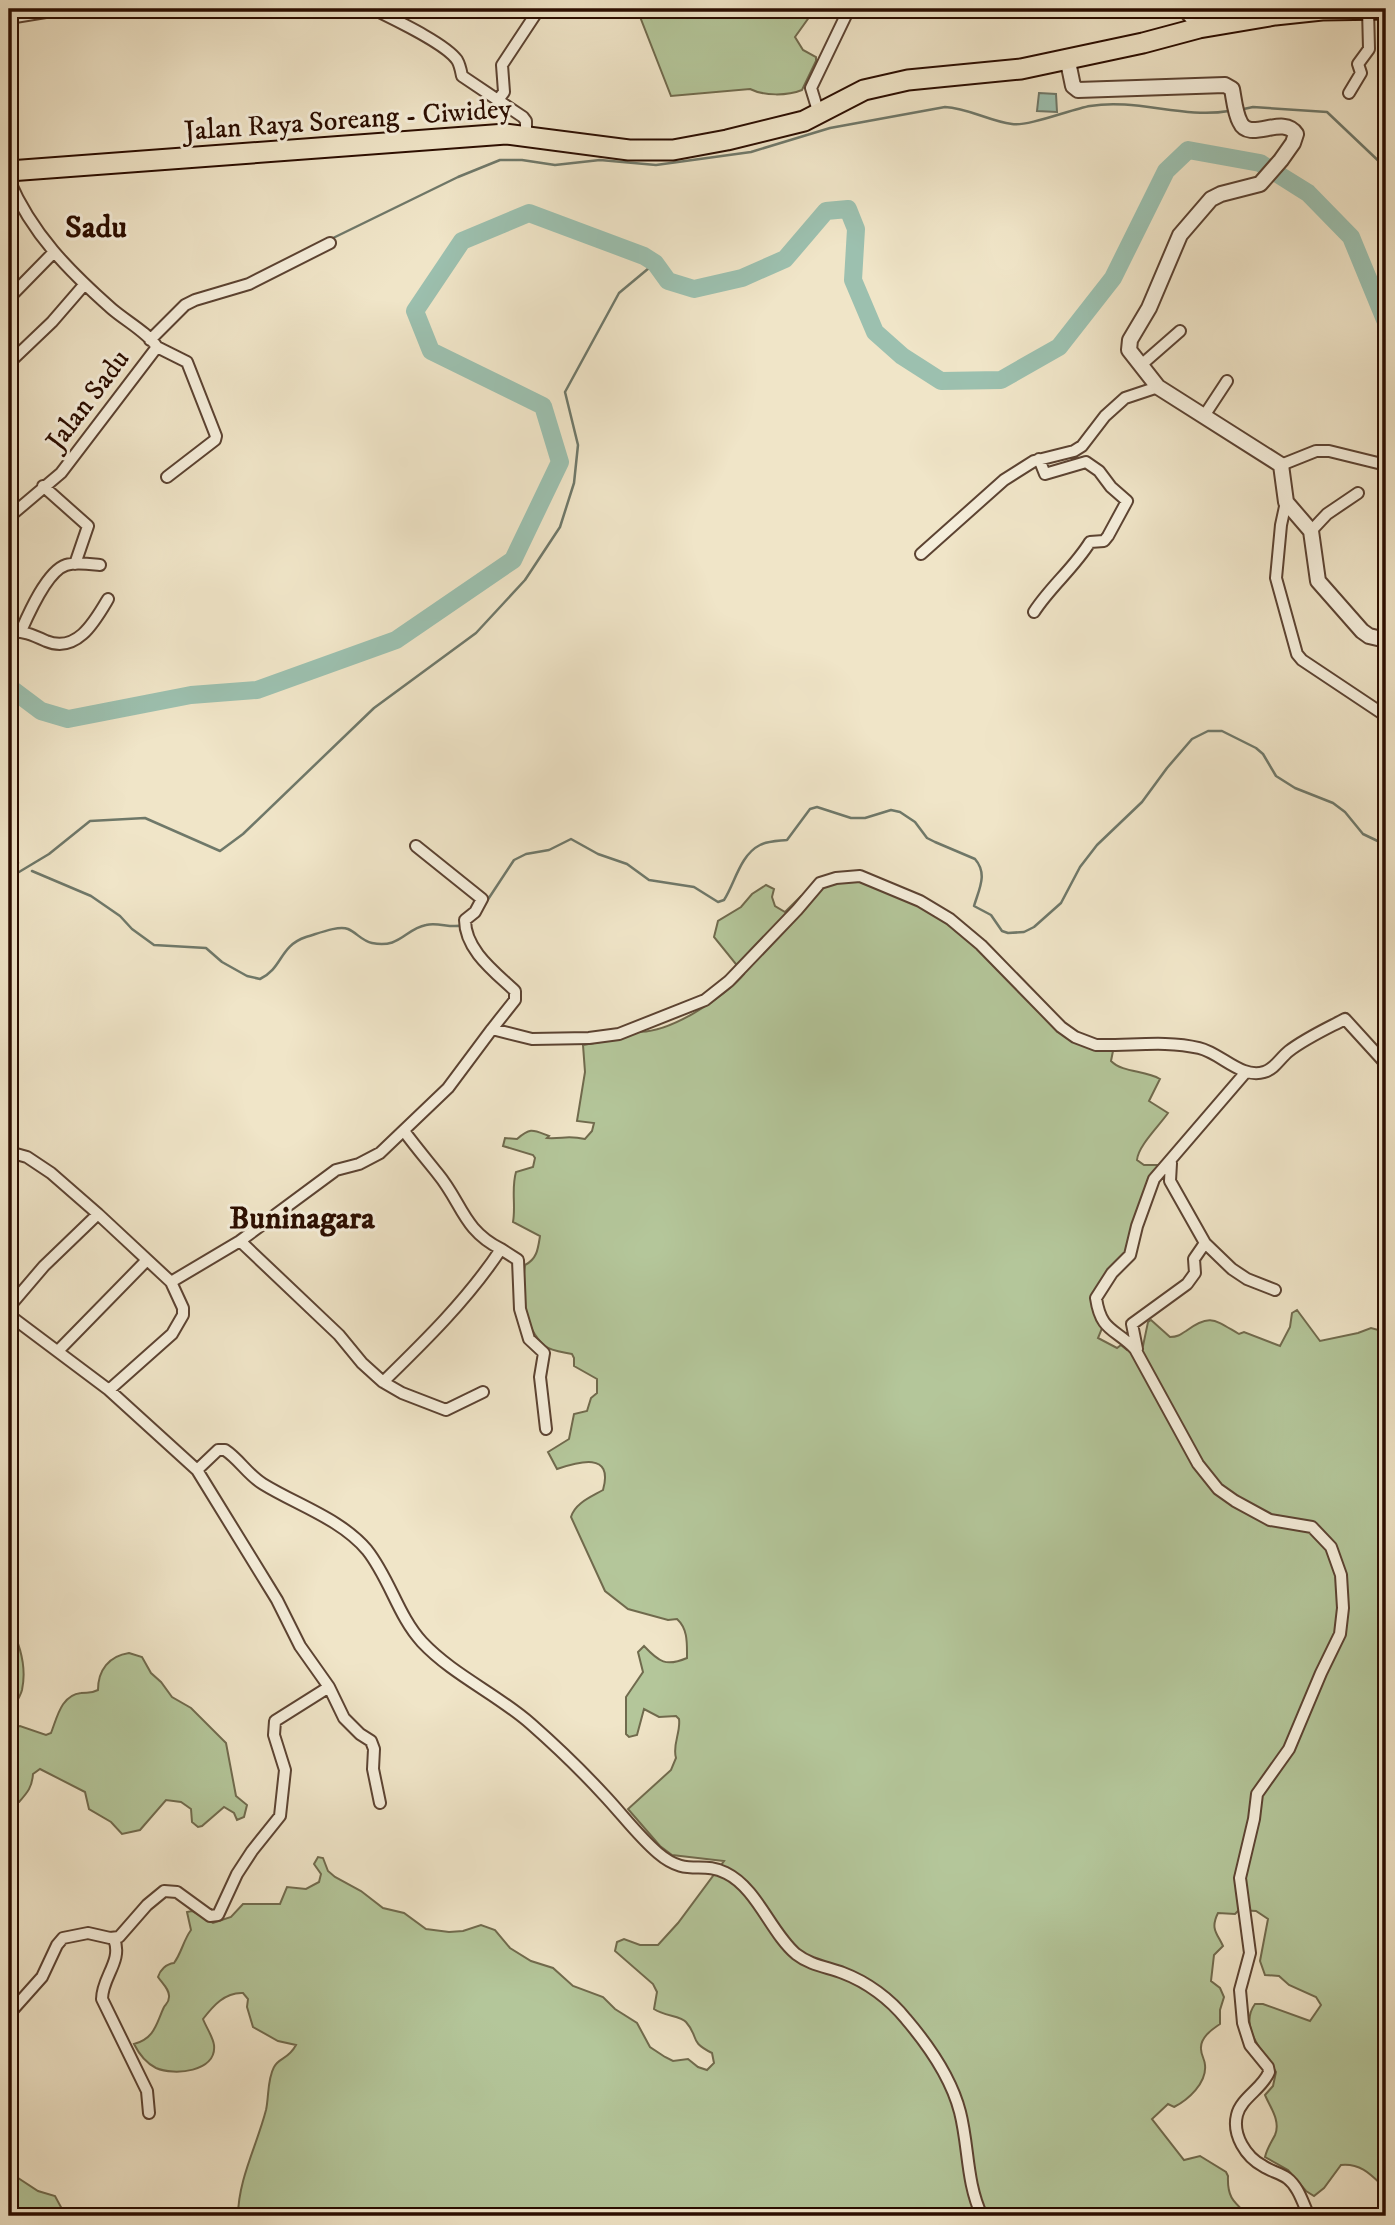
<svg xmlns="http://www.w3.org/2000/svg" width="1395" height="2225" viewBox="0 0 1395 2225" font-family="'IM FELL DW Pica',serif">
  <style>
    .green { fill: #b4c69a; stroke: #706a4d; stroke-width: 2 }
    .water { fill: #9cc0af; stroke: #6f7869; stroke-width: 2 }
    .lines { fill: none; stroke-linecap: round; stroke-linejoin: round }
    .stream { stroke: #6f7869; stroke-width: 2.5 }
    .river { stroke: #9cc0af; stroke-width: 18 }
    .minor-casing { stroke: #5c4332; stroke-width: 14 }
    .tertiary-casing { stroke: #5c4332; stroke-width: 18 }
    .trunk-casing { stroke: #2b0d00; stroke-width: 23 }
    .minor { stroke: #f5eedb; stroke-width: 10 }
    .tertiary { stroke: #f5eedb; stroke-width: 14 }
    .trunk { stroke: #f0e5c8; stroke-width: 19 }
    .labels { text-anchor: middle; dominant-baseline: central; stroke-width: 6; stroke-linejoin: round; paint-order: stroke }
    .street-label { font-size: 28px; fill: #2b0d00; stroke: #f5eedb }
    .quarter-label { font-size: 32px; font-weight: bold; fill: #2b0d00; stroke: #f5eedb }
  </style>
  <rect width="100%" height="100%" fill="#f0e5c8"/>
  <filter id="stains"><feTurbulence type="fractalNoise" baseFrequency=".00286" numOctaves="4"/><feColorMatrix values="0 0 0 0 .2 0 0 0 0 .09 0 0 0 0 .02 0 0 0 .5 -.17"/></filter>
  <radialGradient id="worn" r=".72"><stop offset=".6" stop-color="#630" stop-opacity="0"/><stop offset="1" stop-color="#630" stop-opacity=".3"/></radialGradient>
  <path class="green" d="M637 9H815L795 37 803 50 816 57V61L802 90C787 96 764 96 750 89L671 96Z
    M860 879 919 903 949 921 1060 1029 1096 1048 1113 1051 1111 1061C1123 1073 1145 1070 1160 1079L1149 1101 1168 1113C1159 1126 1138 1146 1137 1160L1144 1165H1158L1162 1168 1130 1248 1097 1290 1103 1326 1098 1338 1117 1348 1121 1345 1127 1350 1143 1346 1148 1322 1151 1320 1170 1337C1177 1337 1180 1335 1186 1331 1210 1313 1215 1320 1239 1334L1244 1332 1280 1346 1290 1327 1292 1313 1297 1310 1320 1341 1358 1333 1371 1328 1386 1332V2189C1372 2176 1362 2163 1341 2165L1324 2188 1314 2196 1306 2191 1288 2170 1265 2157C1267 2148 1271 2143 1275 2135 1281 2121 1270 2107 1265 2095L1273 2086 1276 2072C1264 2053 1238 2027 1255 2004H1263L1310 2021 1321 2005 1316 1997 1289 1985 1279 1976 1265 1975 1260 1961 1268 1919 1256 1911 1239 1910 1235 1914 1218 1913C1210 1929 1217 1933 1223 1946L1214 1955 1211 1981 1220 1988 1224 1997 1220 2010V2024C1211 2030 1200 2038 1201 2049 1201 2055 1205 2060 1205 2065 1207 2083 1188 2100 1174 2107L1168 2104 1152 2119 1184 2160 1200 2156 1226 2172 1228 2176C1227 2198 1234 2202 1249 2216H238C238 2180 257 2145 266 2110 269 2097 267 2080 274 2067 279 2057 288 2060 296 2045L278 2041 253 2027 247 2007 248 1999 243 1993C225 1992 213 2006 203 2019 206 2027 213 2037 214 2045 217 2072 174 2076 156 2068 146 2063 139 2054 134 2044 155 2038 156 2024 164 2007 167 2003 169 2002 169 1997 170 1990 162 1983 158 1977 160 1970 166 1964 174 1963 182 1952 183 1941 191 1930L187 1912 192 1911 213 1923 231 1917 243 1904H280L287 1887 306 1889 319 1882 321 1874 314 1864 318 1857 323 1858 328 1871 335 1877 361 1891 383 1908 404 1913 426 1929 449 1932 463 1931 481 1925 495 1930 510 1948 531 1961 553 1968 573 1986 603 1997 615 2009 637 2023 650 2047 665 2057 673 2061 688 2059 698 2067 707 2070 714 2063 712 2053C688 2041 700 2038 686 2022 681 2016 664 2016 654 2009L657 1992 653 1984 615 1951 617 1942 624 1939 640 1945H658L678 1923 724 1861 672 1855 660 1846 628 1809 671 1770 676 1758C672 1745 681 1732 679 1719L676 1716 659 1717 644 1709 637 1735 629 1737 626 1734V1697L643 1672 638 1652 644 1646C659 1662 666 1667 687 1658 687 1643 688 1629 677 1619L668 1620 628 1609 605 1591 571 1517C575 1503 591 1497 603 1490 614 1451 578 1462 557 1469L548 1452 569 1439 574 1414 587 1411 591 1398 597 1393V1379L574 1366V1358L572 1354C563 1352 551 1351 545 1346 523 1328 521 1291 525 1265 537 1259 538 1249 540 1236L513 1222C516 1205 511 1189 516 1172L533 1167 535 1158 533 1155 503 1146 505 1138 517 1139C531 1127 533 1130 549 1136L547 1138C563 1139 567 1135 585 1139L592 1131 594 1123 577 1121 585 1072 583 1045 623 1038 634 1031C665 1037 725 997 744 974L714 937 718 921 741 907 752 894 766 885 774 889 772 897 775 906 785 912 801 896 811 898 822 886Z
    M9 1623C19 1642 27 1667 22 1690 20 1698 13 1707 9 1715Z
    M129 1653 142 1657 151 1673 161 1682 172 1697 191 1708 226 1743 236 1796 247 1805 244 1817 237 1820 234 1813 224 1807 202 1826 198 1827 192 1822 191 1809 181 1802 166 1800 140 1830 122 1834 111 1822 89 1809 85 1792 40 1769 33 1774C32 1787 28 1792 19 1802L9 1800V1729L20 1726 46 1735 51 1733C57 1718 61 1695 81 1693 88 1692 90 1694 98 1690 98 1670 109 1656 129 1653Z
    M9 2172 38 2191 55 2196 62 2209 55 2216H9Z"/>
  <path class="water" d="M1039 93 1056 94 1057 112 1037 111Z"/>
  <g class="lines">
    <path class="stream" d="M1239 110 1253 107 1327 112 1386 168
      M329 240 458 177 500 160H522L555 165 600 160 656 165 751 152 830 128 945 107C968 108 989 121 1012 124 1027 127 1072 109 1090 106 1136 98 1183 119 1229 111
      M244 281 282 262
      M9 859 18 863
      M32 871 91 896 120 916 132 929 154 945 206 948 222 962 247 976 260 979C283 968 279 946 306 937 317 934 338 925 348 929 357 933 362 941 372 943 400 949 405 929 426 925 439 922 451 929 464 925
      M9 878 49 854 90 821 145 818 220 851 243 834 374 708 476 633 525 580 560 527 574 483 578 445 565 392 619 293 655 263
      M481 910 514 860 526 854 549 850 571 839 598 854 627 864 649 880 694 887 718 902 724 900C735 883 740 855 760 845 767 841 779 841 787 840L810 809 817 807 851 818H865L891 810 900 812 915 822 927 838 935 842 975 859C988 874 979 889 974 906L991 915 1002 931 1008 933 1024 932 1034 927 1061 903 1080 867 1097 845 1142 802 1167 768 1192 739 1208 731H1222L1256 748 1263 754 1276 776 1295 788 1333 803 1345 812 1363 834 1386 845"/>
    <path class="river" d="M9 687 41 711 68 719 191 695 257 690 396 640 513 560 560 462 543 406 431 351 415 311 462 241 529 213 644 256 655 263 668 281 694 289 742 278 785 259 826 211 848 209 856 229 853 280 875 332 902 356 941 381 1001 380 1059 347 1113 278 1166 171 1188 150 1260 163 1308 193 1351 237 1386 322"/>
    <g class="minor-casing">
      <path id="minor" d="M373 9C393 19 445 43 457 60 460 65 461 71 462 76L523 117 526 121V137
        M1182 9 1199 28
        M9 18 64 9
        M1349 93 1361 73 1358 64 1369 49 1368 9
        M498 100 504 92 502 65 539 9
        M819 114 811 88 849 9
        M9 180C32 234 69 271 112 309 126 321 148 333 157 347L61 473 9 517
        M9 298 53 253
        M150 340 185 305 195 300 249 284 330 243
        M157 347 187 362 216 436 215 440 167 477
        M9 363 52 322 84 285
        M1140 366 1180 331
        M1204 416 1227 381
        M1281 465 1316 451H1329L1386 465
        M43 486 88 526 75 564
        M1286 502 1281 525 1276 578 1297 654 1302 660 1386 716
        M1311 531 1327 514 1358 493
        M921 554 1004 480 1034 461 1074 451 1082 446 1105 416 1125 398 1158 387
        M1034 612C1050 587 1074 568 1090 542L1104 541 1108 536 1127 501 1111 487 1099 471 1086 462 1045 474 1039 459
        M21 631C28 615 47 571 66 565 76 562 89 564 100 565
        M9 632C22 630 33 635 46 641 77 654 95 621 108 599
        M416 846 482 899 475 912 465 920C465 950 495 972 515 991V1000L492 1029
        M1246 1072 1154 1179 1137 1226 1130 1255 1112 1273 1096 1298C1101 1332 1115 1328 1135 1349L1198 1464 1218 1489 1235 1501 1270 1520 1312 1527 1331 1547 1341 1575 1343 1608 1340 1634 1321 1673 1289 1749 1257 1794 1254 1819 1240 1878 1250 1953 1240 1990 1243 2023 1250 2045 1268 2067 1269 2072C1263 2088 1241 2098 1237 2115 1232 2135 1246 2157 1263 2166 1270 2171 1280 2173 1287 2178 1299 2187 1303 2204 1309 2216
        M9 1152 27 1157 51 1173 98 1214 171 1282 183 1308V1315L172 1334 109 1390 197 1470 277 1600 300 1646 329 1687 275 1721 274 1735 285 1770 280 1816 252 1851 237 1874 218 1915 210 1916 177 1892 164 1891 147 1905 119 1937 110 1938 88 1933 63 1938 57 1945 42 1977 9 2014
        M1171 1163 1170 1181 1205 1243 1232 1269 1247 1279 1275 1290
        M240 1241 339 1335 362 1363 383 1382C425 1341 468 1299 501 1249 463 1230 462 1203 438 1174 426 1159 415 1146 404 1131
        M501 1249 518 1260 520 1309 529 1339 544 1353 540 1377 546 1429
        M171 1282 240 1241 336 1170 359 1164 380 1153 448 1088 492 1029 532 1039 589 1038 619 1034 705 1000 729 981 797 910 820 883 836 878 860 876 920 901 950 919 981 945 1061 1027 1075 1037 1096 1045C1130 1046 1166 1040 1199 1048 1221 1053 1241 1079 1264 1072 1275 1069 1280 1058 1289 1051 1306 1038 1326 1029 1345 1019L1386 1064
        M9 1307 44 1266 98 1214
        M9 1315 109 1390
        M1137 1349 1132 1324 1187 1284 1195 1273 1194 1259 1205 1243
        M58 1351 147 1260
        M383 1382 402 1393 446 1410 483 1392
        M197 1470 218 1450H225C239 1459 248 1475 263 1484 297 1505 341 1519 367 1550 390 1579 398 1616 422 1642 453 1675 497 1694 531 1724 556 1746 581 1770 604 1795 622 1814 638 1836 658 1853 687 1878 701 1860 726 1873 757 1888 771 1933 796 1954 810 1965 827 1967 843 1973 867 1982 890 1999 906 2019 929 2046 951 2077 960 2112 969 2147 966 2182 982 2216
        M329 1687 344 1718 360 1734 371 1741 374 1749 373 1769 380 1803
        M114 1939C123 1961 102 1977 102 1999L147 2091 149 2113"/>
    </g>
    <g class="tertiary-casing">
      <path id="tertiary" d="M1067 57 1073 86 1078 90 1225 85 1232 89C1234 99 1235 113 1240 122 1249 143 1283 114 1296 134L1293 143 1281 160 1260 184 1221 194 1211 199 1180 235 1149 308 1130 340 1129 350 1158 387 1281 465 1286 502 1311 531 1318 581 1362 631 1369 636 1386 640"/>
    </g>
    <g class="trunk-casing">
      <path id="trunk" d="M9 171 506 134 629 150H673L727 140 804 121 864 90 908 80 1021 69 1143 43 1199 28 1275 15 1322 10 1386 9"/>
    </g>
    <use href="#minor" class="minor"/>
    <use href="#tertiary" class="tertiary"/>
    <use href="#trunk" class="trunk"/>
  </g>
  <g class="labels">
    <g class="street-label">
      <text transform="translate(348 120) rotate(-4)">Jalan Raya Soreang - Ciwidey</text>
      <text transform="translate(88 400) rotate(-53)">Jalan Sadu</text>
    </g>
    <g class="quarter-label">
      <text x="96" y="228">Sadu</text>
      <text x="302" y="1219">Buninagara</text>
    </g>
  </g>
  <rect width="1395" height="2225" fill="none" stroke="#f0e5c8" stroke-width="35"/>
  <rect x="10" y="10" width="1374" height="2204" fill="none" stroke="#2b0d00" stroke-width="3.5"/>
  <rect x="18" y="18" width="1360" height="2190" fill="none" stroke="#2b0d00" stroke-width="2"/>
  <rect width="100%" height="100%" filter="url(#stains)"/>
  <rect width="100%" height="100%" fill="url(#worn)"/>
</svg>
